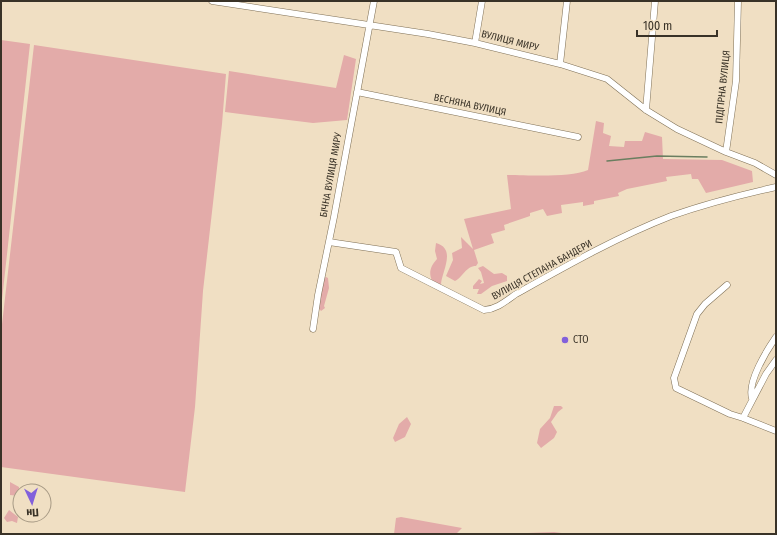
<svg xmlns="http://www.w3.org/2000/svg" width="777" height="535" viewBox="0 0 777 535" font-family="'Fira Sans Condensed',sans-serif">
  <style>
    .green { fill: #e3aba9 }
    .lines { fill: none; stroke-linecap: round; stroke-linejoin: round }
    .stream { stroke: #6a7e60; stroke-width: 1.5 }
    .minor-casing { stroke: #7f7056; stroke-width: 7 }
    .minor { stroke: #fff; stroke-width: 6 }
    .poi-dot { fill: #8260db; stroke: #f0dfc3; stroke-width: 1.5 }
    .labels { text-anchor: middle; dominant-baseline: central; stroke-width: 4; stroke-linejoin: round; paint-order: stroke }
    .street-label { font-size: 10px; fill: #393227; stroke: #f0dfc3 }
    .poi-label { font-size: 10px; fill: #393227; stroke: #f0dfc3; text-anchor: start }
  </style>
  <rect width="100%" height="100%" fill="#f0dfc3"/>
  <path class="green" d="M1 40 30 44 1 309Z
    M34 45 226 74 222 124 203 291 195 407 185 492 1 467V333Z
    M344 55 356 59 347 120 313 123 225 112 229 71 336 88Z
    M596 121 604 123 603 133 611 136 609 146 624 147 625 141H642L645 132 662 137 663 159 722 160 752 171 753 182 706 193 698 179H692L691 174 666 177 667 181 627 189 618 193 619 196 594 201V204L583 206V202L561 205 562 213 547 216 543 209 530 213V216L504 225 505 230 491 234 494 243 474 250 478 263 476 266C466 266 463 277 455 281L446 276 453 260 452 253 462 248 461 237 473 249 464 219 511 209 507 175C528 175 570 178 588 170Z
    M436 243C458 249 440 274 441 286L437 290C429 277 427 270 437 259L435 251Z
    M483 266 494 274 502 273 507 276V281L492 286 481 294H477L479 289H473V286L479 279 482 281 480 284 484 283 481 272 478 268Z
    M326 277 328 278 329 288 324 306 325 308 321 311 318 307 324 278Z
    M554 406H561L563 408 558 412 551 422 557 432 554 438 541 448 537 443 540 429 550 418Z
    M407 417 411 424 405 437 395 442 393 438 399 424Z
    M10 482 19 487V496L10 495Z
    M9 510 18 517 17 523 12 521 7 522 4 518Z
    M401 517 462 528 457 533 463 534H394L396 518Z
    M554 532 569 534H500Z"/>
  <g class="lines">
    <path class="stream" d="M607 161 657 156 707 157"/>
    <g class="minor-casing">
      <path id="minor" d="M212 1 428 34 475 43 560 64 607 79 646 110 677 129 726 152 755 163 776 175
        M475 43 482 1
        M560 64 567 1
        M357 92 578 137
        M646 110 655 1
        M726 152 736 81 738 1
        M329 242 396 252 401 268 484 310C497 309 506 301 516 294 566 266 617 237 671 216 705 204 740 195 776 187
        M727 285 705 304 697 314 674 378 676 388 730 414 743 418 776 431
        M313 329 318 295 334 217 374 1
        M752 398C747 382 767 350 776 337
        M743 418 766 374 776 360"/>
    </g>
    <use href="#minor" class="minor"/>
  </g>
  <circle class="poi-dot" cx="565" cy="340" r="4"/>
  <g class="labels">
    <g class="street-label">
      <text transform="translate(510 41) rotate(14)">ВУЛИЦЯ МИРУ</text>
      <text transform="translate(723 87) rotate(-84)">ПІДГІРНА ВУЛИЦЯ</text>
      <text transform="translate(470 105) rotate(12)">ВЕСНЯНА ВУЛИЦЯ</text>
      <text transform="translate(331 175) rotate(-80)">БІЧНА ВУЛИЦЯ МИРУ</text>
      <text transform="translate(542 270) rotate(-29)">ВУЛИЦЯ СТЕПАНА БАНДЕРИ</text>
    </g>
    <g class="poi-label">
      <text x="573" y="340">СТО</text>
    </g>
  </g>
  <rect width="777" height="535" fill="none" stroke="#393227" stroke-width="4"/>
  <g transform="translate(32 503) rotate(176)"><circle r="19" fill="#f0dfc3" stroke="#a79a85"/>
  <path d="M0-3L7 15L0 10L-7 15Z" fill="#8260db"/>
  <text y="-6" font-size="11" font-weight="bold" text-anchor="middle" fill="#393227">Пн</text>
  </g>
  <path d="M637 30v6h80v-6" fill="none" stroke="#393227" stroke-width="2"/>
  <text x="643" y="30" font-size="12" fill="#393227" stroke="#f0dfc3" stroke-width="3" paint-order="stroke">100 m</text>
</svg>
